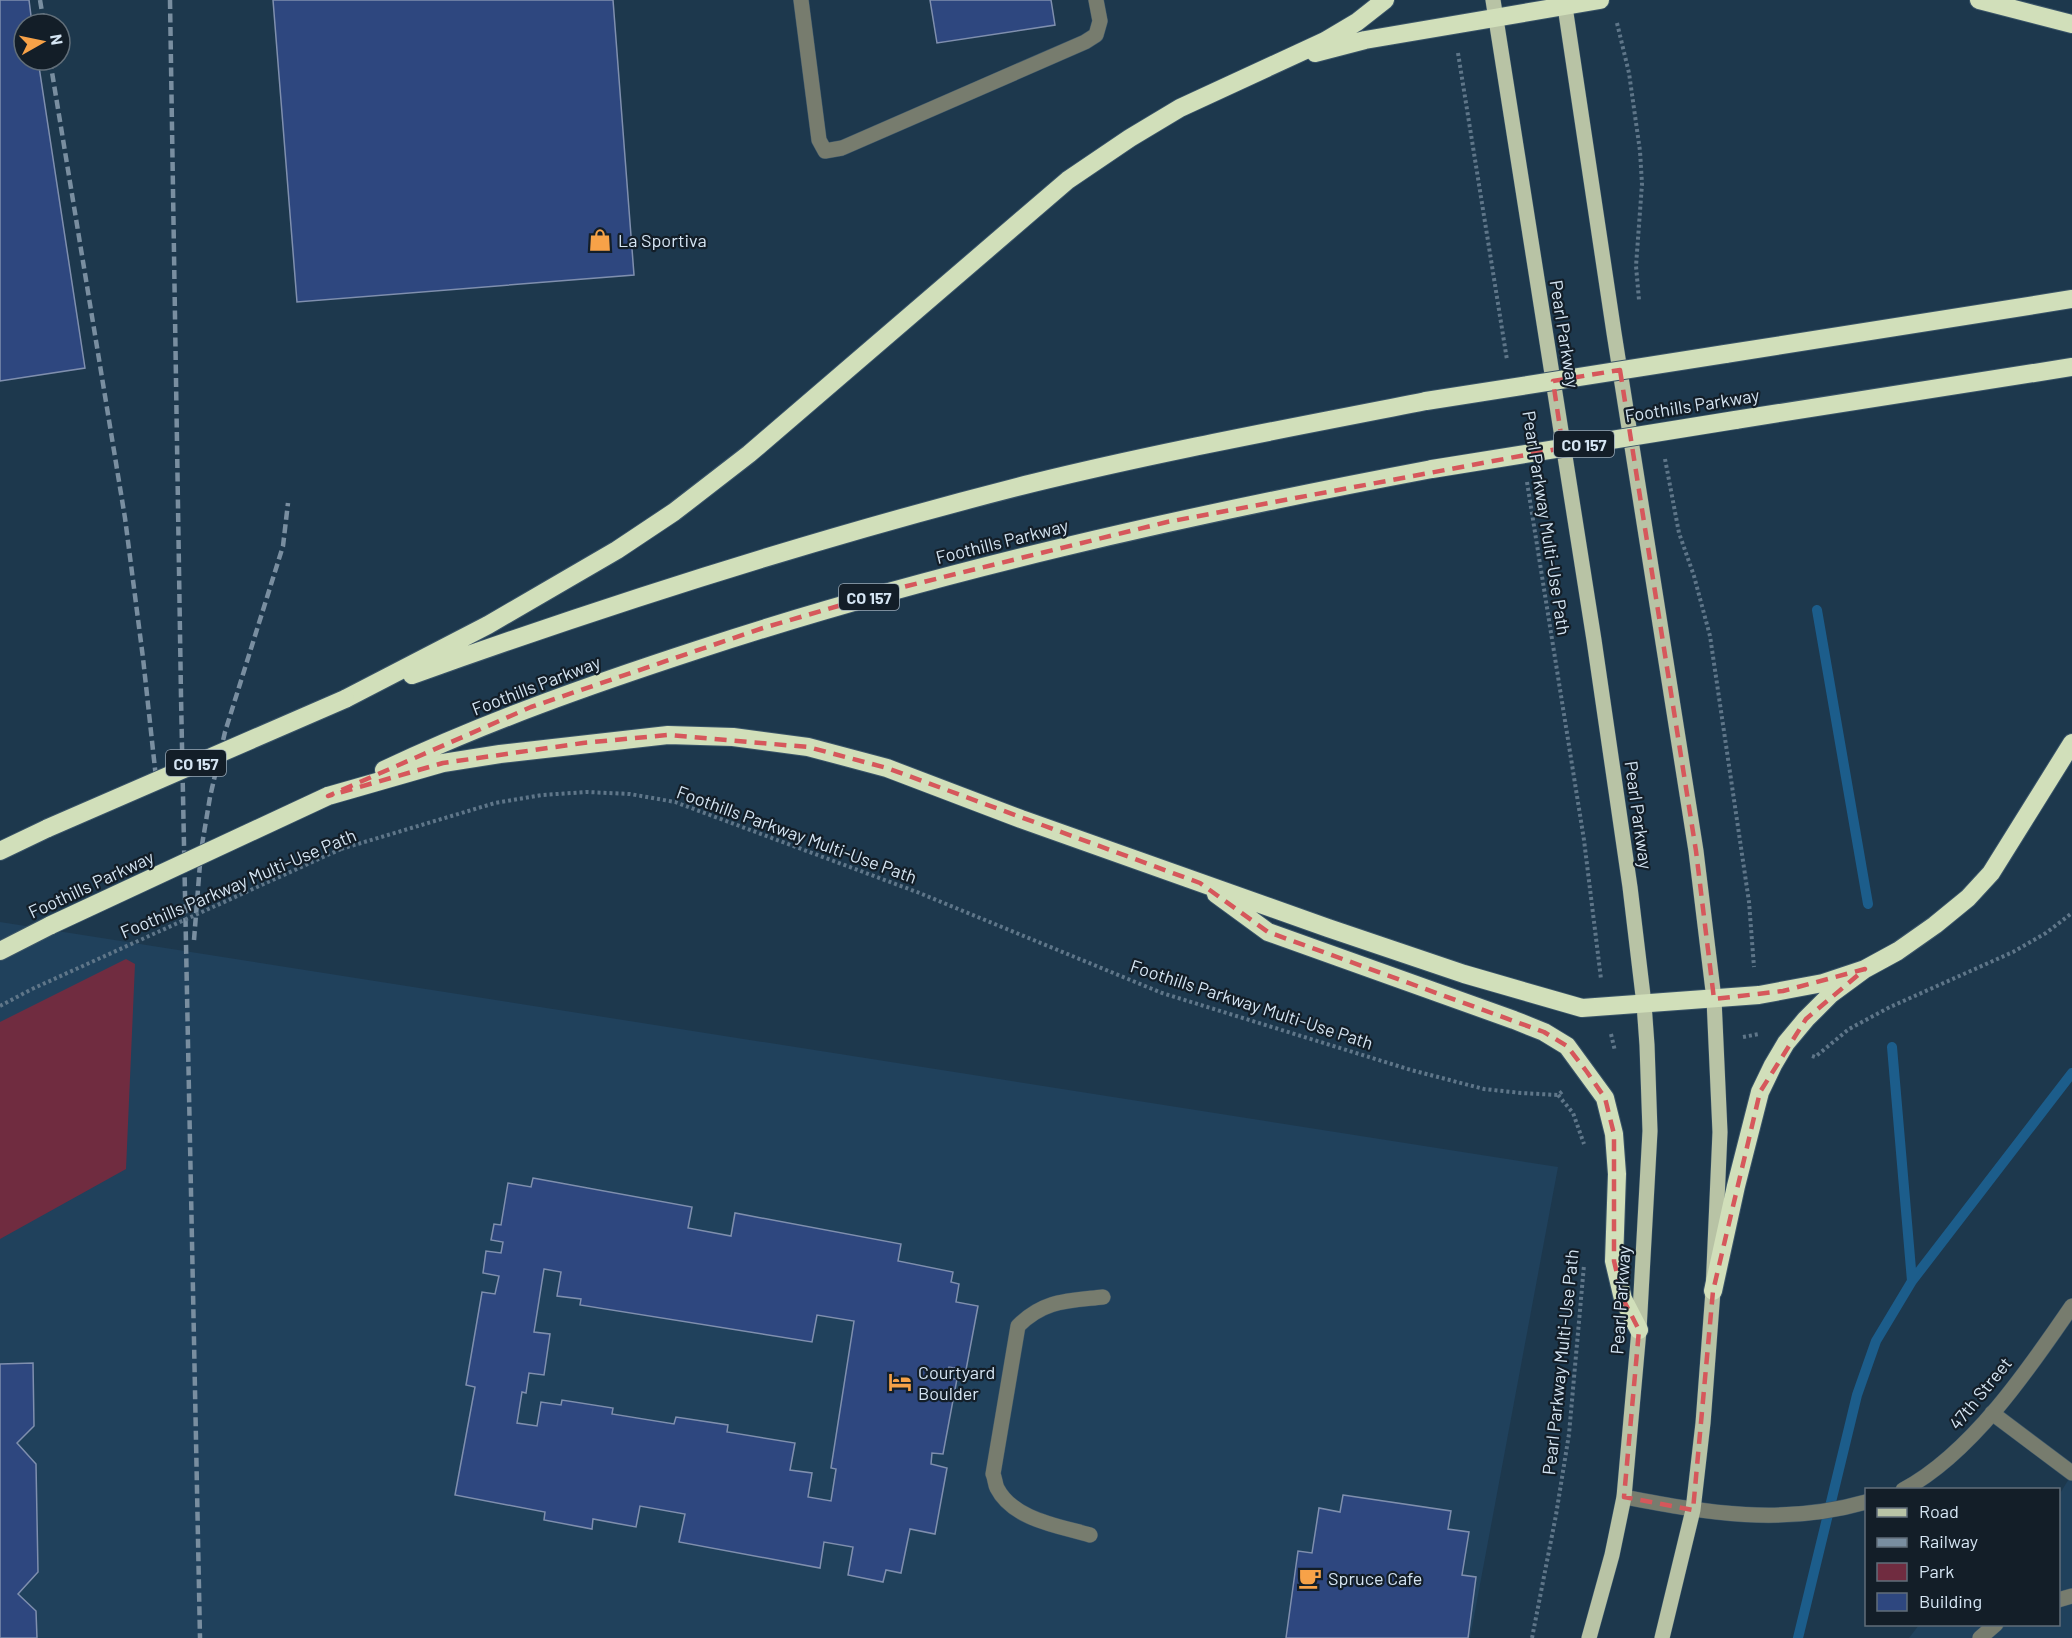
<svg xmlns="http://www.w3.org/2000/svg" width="2072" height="1638" viewBox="0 0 2072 1638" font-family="Barlow,sans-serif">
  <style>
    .built { fill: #20415c }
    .green { fill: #702c40 }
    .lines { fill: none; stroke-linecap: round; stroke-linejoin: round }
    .stream { stroke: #1c5d8b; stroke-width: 10 }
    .building { fill: #2e477f; stroke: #7f8fae; stroke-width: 1.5; fill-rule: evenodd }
    .minor-casing { stroke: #3a5468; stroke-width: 16 }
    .major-casing { stroke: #3a5468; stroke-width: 16 }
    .highway-casing { stroke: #3a5468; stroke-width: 20 }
    .path { stroke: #5f7689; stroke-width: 4; stroke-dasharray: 3 3; stroke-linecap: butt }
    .minor { stroke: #777c6e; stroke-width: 15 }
    .major { stroke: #b8c3a5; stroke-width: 15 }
    .highway { stroke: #d1dfba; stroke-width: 18 }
    .rail { stroke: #798ea0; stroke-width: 4.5; stroke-dasharray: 9 4.5; stroke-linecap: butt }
    .highway-bridge-casing { stroke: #3a5468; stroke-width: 20; stroke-linecap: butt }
    .path-bridge { stroke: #5f7689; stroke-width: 4; stroke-dasharray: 3 3; stroke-linecap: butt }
    .highway-bridge { stroke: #d1dfba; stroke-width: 18 }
    .marked { fill: none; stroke: #d6575b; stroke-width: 4.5; stroke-dasharray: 12 8; stroke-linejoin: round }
    .labels { text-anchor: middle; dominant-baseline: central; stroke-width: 4.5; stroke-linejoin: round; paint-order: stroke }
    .shield { fill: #131e28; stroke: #9ba9b6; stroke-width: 1.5 }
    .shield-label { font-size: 16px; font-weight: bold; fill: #d5e5f3 }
    .poi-label { font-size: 18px; fill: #d5e5f3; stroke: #131e28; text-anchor: start }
    .street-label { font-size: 18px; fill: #d5e5f3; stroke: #131e28 }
  </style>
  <rect width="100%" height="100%" fill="#1d384d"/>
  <path class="built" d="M0 922 1558 1167 1470 1638H0Z
    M2072 1474V1638H1909L1919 1625 2058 1624 2059 1495Z"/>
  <path class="green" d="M126 959 135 964 126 1169 0 1239V1022Z"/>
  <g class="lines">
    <path class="stream" d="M1817 610 1868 904
      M1892 1047 1912 1281
      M1798 1638 1857 1395 1876 1341 1912 1281 2072 1073"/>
  </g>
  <path class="building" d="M0 0H29L32 24H24V60H38L85 368 0 381Z
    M273 0H613L634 275 297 302Z
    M930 0H1051L1055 25 937 43Z
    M533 1178 692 1207 688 1228 731 1236 735 1213 901 1244 898 1261 953 1272 951 1282 959 1284 956 1302 978 1306 966 1370 949 1367 947 1378 957 1379 943 1454 932 1453 931 1464 947 1468 935 1534 910 1529 901 1573 886 1570 883 1582 848 1575 853 1547 824 1542 820 1568 679 1542 685 1514 640 1506 636 1527 593 1519 592 1529 544 1520 545 1512 455 1495 475 1387 466 1385 482 1292 495 1294 499 1276 483 1273 486 1251 501 1253 503 1242 491 1240 494 1224 501 1225 508 1183 531 1187ZM544 1269 561 1272 557 1296 581 1299 580 1305 812 1342 817 1315 854 1321 831 1468 836 1469 831 1501 808 1497 812 1473 790 1470 795 1443 727 1432 728 1425 676 1417 674 1424 612 1414 613 1408 562 1400 561 1405 541 1402 537 1426 517 1423 522 1392 526 1393 529 1373 544 1375 550 1334 534 1332Z
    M33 1363 34 1426 17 1443 36 1464 38 1572 18 1594 36 1611 37 1638H0V1364Z
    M1343 1495 1451 1511 1448 1529 1469 1532 1462 1575 1476 1577 1468 1638H1286L1298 1551 1312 1553 1319 1508 1340 1512Z"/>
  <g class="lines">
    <g class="minor-casing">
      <path id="minor" d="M801 0 819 140 825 151 842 148 1085 42 1096 35 1100 21 1096 0
        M1992 1413 2072 1473
        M1903 1490C1971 1454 2029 1369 2072 1306
        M1624 1497C1708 1513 1782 1526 1866 1502
        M1090 1535C1060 1526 1013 1520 997 1488 995 1484 995 1478 993 1474L1018 1326C1044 1300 1067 1301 1103 1297
        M2058 1600 2072 1596
        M1980 1638 1996 1624"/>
    </g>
    <g class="major-casing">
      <path id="major" d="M1493 0 1594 640 1630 887 1644 1004 1647 1045 1650 1131 1639 1330 1624 1497 1612 1555 1589 1638
        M1564 0 1614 333 1696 851 1714 999 1720 1132 1713 1291 1703 1423 1693 1510 1662 1638"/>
    </g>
    <g class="highway-casing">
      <path id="highway" d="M1979 0 2072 24
        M1315 53 1365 40 1600 0
        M1725 354 2072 299
        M1735 420 2072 367
        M412 675C616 602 823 536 1033 483 1163 451 1295 427 1426 401
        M345 699 488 625 617 550 674 512 749 454 1068 180 1130 138 1180 108 1325 41 1357 22 1385 0
        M384 770C485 722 590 685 697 650 937 571 1184 516 1432 469
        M328 796 443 763 500 754 668 735 733 737 808 747 887 768 1021 819 1328 928 1464 974 1582 1008 1759 995 1823 983 1865 969
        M0 851 48 828
        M1216 894 1268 932 1514 1020 1544 1032 1567 1046 1605 1098 1614 1134 1617 1174 1614 1261 1623 1299 1639 1330
        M0 951 51 925
        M1713 1291 1736 1186 1760 1092 1773 1065 1786 1043 1806 1019 1831 994 1865 969 1898 951 1935 925 1968 898 1991 873 2072 743"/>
    </g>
    <path class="path" d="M1617 23 1629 73 1640 151 1642 184 1636 266 1639 300
      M1458 53 1507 360
      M1665 459 1679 533 1694 576 1710 636 1749 902 1754 967
      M1527 482 1584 840 1601 979
      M341 849 495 803 542 795 587 792 630 794 675 802 917 892 1162 993 1411 1070 1484 1089 1521 1093 1558 1095 1564 1090
      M0 1006 32 989
      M1611 1034 1615 1051
      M1743 1037 1759 1034
      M1812 1056 1815 1057 1849 1029 1890 1007 2013 952 2046 933 2072 913
      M1558 1095 1573 1113 1584 1144
      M1532 1638 1556 1515 1569 1434 1584 1265"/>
    <use href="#minor" class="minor"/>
    <use href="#major" class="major"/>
    <use href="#highway" class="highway"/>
    <path class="rail" d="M40 0 44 24
      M170 0 181 696 200 1638
      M50 60 125 518 143 658 156 778
      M194 940 201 851 210 797 225 732 283 546 288 503"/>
    <g class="highway-bridge-casing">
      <path id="highway-bridge" d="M1426 401 1725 354
        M1432 469 1735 420
        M48 828 345 699
        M51 925 328 796"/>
    </g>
    <path class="path-bridge" d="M32 989 341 849"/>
    <use href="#highway-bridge" class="highway-bridge"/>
  </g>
  <path class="marked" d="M1620 370 1696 851 1714 999 1783 991 1865 969 1806 1019 1760 1092 1713 1291 1693 1510 1624 1497 1639 1330 1623 1299 1614 1261V1134L1605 1098 1587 1072 1567 1046 1544 1032 1268 932 1200 883 887 768 808 747 668 735 583 743 443 763 328 796 531 707 763 628 903 587 1167 522 1563 448 1553 381Z"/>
  <defs>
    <g id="shop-bare" transform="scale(1.8)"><path d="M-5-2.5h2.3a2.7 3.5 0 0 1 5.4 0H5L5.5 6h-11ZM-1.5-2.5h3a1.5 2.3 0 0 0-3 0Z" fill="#f7a248" stroke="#131e28" stroke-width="2.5" paint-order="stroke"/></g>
    <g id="hotel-bare" transform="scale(1.8)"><path d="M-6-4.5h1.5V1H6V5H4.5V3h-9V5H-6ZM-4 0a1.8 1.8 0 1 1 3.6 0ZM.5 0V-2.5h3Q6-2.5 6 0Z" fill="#f7a248" stroke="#131e28" stroke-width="2.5" paint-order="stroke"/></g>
    <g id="cafe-bare" transform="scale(1.8)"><path d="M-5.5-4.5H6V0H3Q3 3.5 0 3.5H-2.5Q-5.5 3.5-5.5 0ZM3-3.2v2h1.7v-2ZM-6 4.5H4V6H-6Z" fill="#f7a248" stroke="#131e28" stroke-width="2.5" paint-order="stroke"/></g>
  </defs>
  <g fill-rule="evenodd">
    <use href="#shop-bare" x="600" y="240"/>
    <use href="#hotel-bare" x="900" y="1382"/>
    <use href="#cafe-bare" x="1310" y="1578"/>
  </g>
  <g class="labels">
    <g class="shield">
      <rect x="1554" y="431" width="60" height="26" rx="4.5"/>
      <rect x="839" y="584" width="60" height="26" rx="4.5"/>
      <rect x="166" y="750" width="60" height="26" rx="4.5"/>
    </g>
    <g class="shield-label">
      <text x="1584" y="444">CO 157</text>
      <text x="869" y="597">CO 157</text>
      <text x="196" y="763">CO 157</text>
    </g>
    <g class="poi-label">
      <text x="618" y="240">La Sportiva</text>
      <text x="918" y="1372">Courtyard<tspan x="918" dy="21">Boulder</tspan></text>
      <text x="1328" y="1578">Spruce Cafe</text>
    </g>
    <g class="street-label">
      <text transform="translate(1565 334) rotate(81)">Pearl Parkway</text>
      <text transform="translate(1692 405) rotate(-9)">Foothills Parkway</text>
      <text transform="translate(1547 523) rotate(81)">Pearl Parkway Multi-Use Path</text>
      <text transform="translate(1002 541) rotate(-14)">Foothills Parkway</text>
      <text transform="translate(536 685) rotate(-21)">Foothills Parkway</text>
      <text transform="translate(1639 815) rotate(82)">Pearl Parkway</text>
      <text transform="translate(797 834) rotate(20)">Foothills Parkway Multi-Use Path</text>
      <text transform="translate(238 883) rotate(-23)">Foothills Parkway Multi-Use Path</text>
      <text transform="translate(91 884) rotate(-25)">Foothills Parkway</text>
      <text transform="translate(1252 1004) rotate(18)">Foothills Parkway Multi-Use Path</text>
      <text transform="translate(1620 1300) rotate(-86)">Pearl Parkway</text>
      <text transform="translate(1560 1362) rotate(-84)">Pearl Parkway Multi-Use Path</text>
      <text transform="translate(1980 1393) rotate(-51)">47th Street</text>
    </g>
  </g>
  <rect x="1865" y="1488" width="195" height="138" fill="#131e28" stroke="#616e79" stroke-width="1.5"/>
  <rect x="1877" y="1508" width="30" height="9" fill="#b8c3a5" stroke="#616e79" stroke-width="1.5"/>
  <text x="1919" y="1518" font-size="18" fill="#d5e5f3">Road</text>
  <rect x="1877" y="1538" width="30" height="9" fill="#798ea0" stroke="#616e79" stroke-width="1.5"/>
  <text x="1919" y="1548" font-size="18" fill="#d5e5f3">Railway</text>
  <rect x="1877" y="1563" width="30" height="18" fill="#702c40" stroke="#616e79" stroke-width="1.5"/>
  <text x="1919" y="1578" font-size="18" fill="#d5e5f3">Park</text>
  <rect x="1877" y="1593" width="30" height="18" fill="#2e477f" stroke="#616e79" stroke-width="1.5"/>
  <text x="1919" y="1608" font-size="18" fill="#d5e5f3">Building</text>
  <g transform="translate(42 42) rotate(81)"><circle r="28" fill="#131e28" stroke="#616e79" stroke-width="1.5"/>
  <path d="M0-4.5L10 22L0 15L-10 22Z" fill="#f7a248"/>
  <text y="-9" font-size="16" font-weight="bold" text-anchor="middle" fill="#d5e5f3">N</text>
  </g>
</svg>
